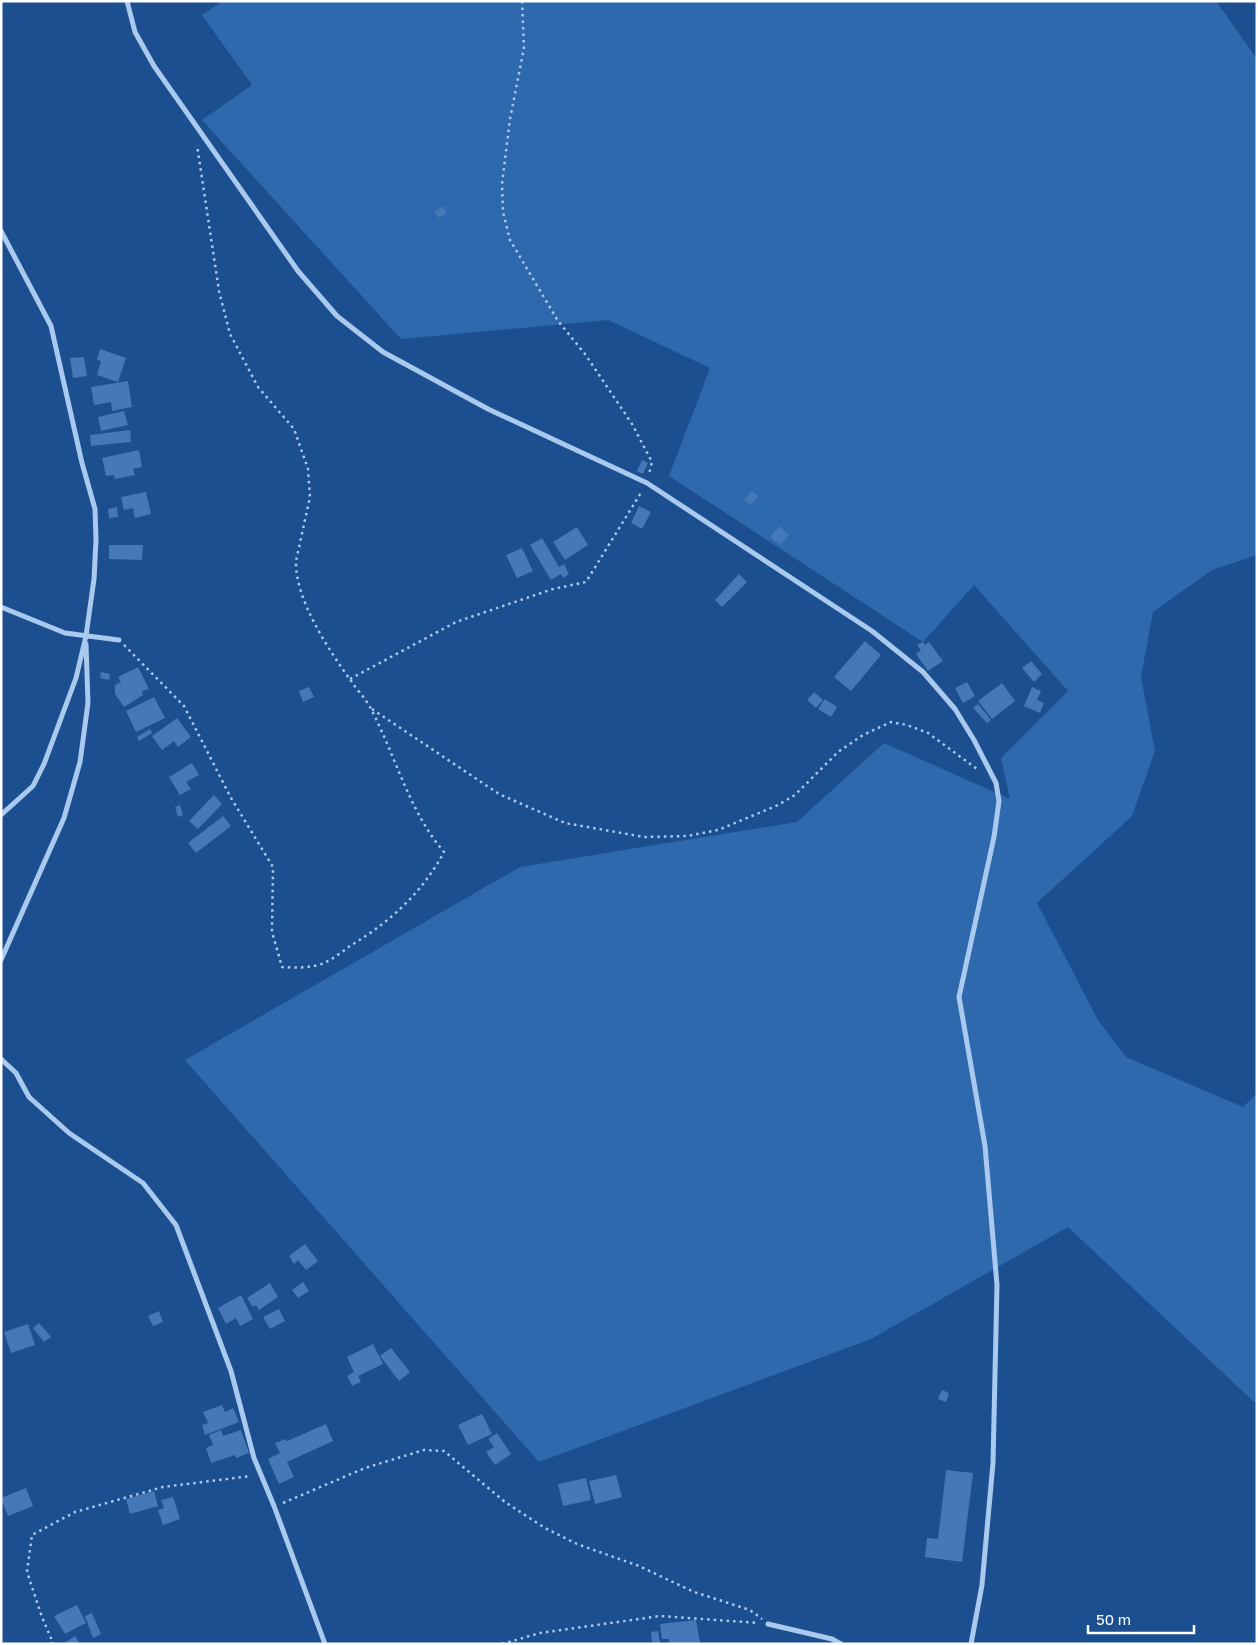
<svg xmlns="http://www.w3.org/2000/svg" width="1258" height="1645" viewBox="0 0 1258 1645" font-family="'Golos Text',sans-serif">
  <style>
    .green { fill: #2e69ad }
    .building { fill: #4478b7 }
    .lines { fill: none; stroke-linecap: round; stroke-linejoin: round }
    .path { stroke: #a9c9ee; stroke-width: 2.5; stroke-dasharray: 2.5 4; stroke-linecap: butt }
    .street { stroke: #a9c9ee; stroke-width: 5 }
  </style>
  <rect width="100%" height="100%" fill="#1b4f8f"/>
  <path class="green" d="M223 1H1216L1257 59V555L1212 570 1153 612 1141 677 1155 751 1132 816 1037 903 1098 1020 1126 1057 1243 1107 1257 1093V1401L1254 1402 1068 1227 871 1339 539 1462 185 1060 520 867 797 822 884 743 1010 799 1001 758 1068 691 974 585 923 642 669 476 710 368 608 320 401 339 202 120 252 85 202 15Z"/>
  <path class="building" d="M443 206 447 213 439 218 434 212Z
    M100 349 126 358 118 382 97 375 101 361 97 360Z
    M84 357 87 376 73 378 70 358Z
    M128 381 132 407 112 411 111 402 94 405 91 387Z
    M124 411 128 425 101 431 98 417Z
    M130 430 131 442 91 446 90 435Z
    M139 450 142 467 133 469 135 475 115 479 114 475 106 476 102 458Z
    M642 460 648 463 643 474 637 471Z
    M752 491 758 496 751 505 744 500Z
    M146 492 151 514 135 518 133 508 124 510 121 497Z
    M639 506 651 512 642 529 631 523Z
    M117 507 118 517 109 518 108 509Z
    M779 526 789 535 780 545 770 537Z
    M577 527 588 545 565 560 553 542Z
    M542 538 559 567 564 564 569 574 563 578 561 574 551 580 530 545Z
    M109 545H143L142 560 109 559Z
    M522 548 533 571 517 578 506 555Z
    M739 574 747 582 722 607 715 600Z
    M865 641 881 655 851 691 834 677Z
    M923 642 925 645 929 642 943 661 928 671 916 654 921 650 917 645Z
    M1031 661 1042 674 1034 682 1022 668Z
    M138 667 149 689 142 691 143 695 124 707 115 694V685L121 682 118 677Z
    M101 672 110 674 109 680 100 678Z
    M967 682 975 696 963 703 955 688Z
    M1002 683 1015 701 992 719 978 701Z
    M309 687 314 697 303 702 299 691Z
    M1032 687 1041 691 1037 700 1044 703 1040 713 1024 706Z
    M814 692 823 700 816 708 807 700Z
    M154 697 165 718 136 732 126 711Z
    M825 699 837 707 831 717 818 709Z
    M978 704 991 720 987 723 973 708Z
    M177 718 191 737 178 747 174 741 162 750 152 736Z
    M150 729 152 733 139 741 137 737Z
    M192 763 199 775 186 782 191 789 180 795 169 777Z
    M214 795 222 804 198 829 189 821Z
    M180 805 183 815 178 817 175 807Z
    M223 816 231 826 196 853 188 843Z
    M305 1244 318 1261 306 1270 298 1260 294 1264 289 1256Z
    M303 1282 309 1291 298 1298 292 1290Z
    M270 1283 278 1297 259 1310 256 1305 253 1307 247 1298Z
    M241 1295 253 1319 240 1326 236 1318 226 1324 218 1308Z
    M279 1309 285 1321 270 1329 263 1317Z
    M159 1311 163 1322 153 1326 148 1316Z
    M39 1323 51 1337 44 1342 33 1328Z
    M28 1324 35 1345 11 1353 4 1332Z
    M373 1344 383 1364 358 1376 361 1382 352 1386 347 1376 354 1372 347 1357Z
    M391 1348 410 1372 399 1381 380 1356Z
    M942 1390 949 1393 946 1402 938 1399Z
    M222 1405 225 1412 233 1408 239 1422 205 1435 202 1425 208 1423 203 1412Z
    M482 1414 492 1434 468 1445 458 1425Z
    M326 1424 333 1441 287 1462 294 1477 279 1484 268 1459 280 1453 275 1443 286 1439 287 1441Z
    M221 1430 223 1436 241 1430 249 1453 236 1458 235 1455 211 1463 206 1448 213 1445 209 1435Z
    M497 1433 511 1454 495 1465 486 1452 494 1447 488 1439Z
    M946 1470 973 1473 962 1562 925 1557 927 1538 938 1539Z
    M616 1475 622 1497 595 1504 589 1481Z
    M586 1478 591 1500 563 1506 558 1484Z
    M26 1488 33 1506 8 1516 1 1498Z
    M154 1491 158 1506 130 1514 126 1499Z
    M173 1497 180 1519 163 1525 158 1510 164 1508 161 1500Z
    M77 1605 86 1623 65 1634 54 1616Z
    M92 1613 101 1634 93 1638 85 1616Z
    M696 1620 700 1643 669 1644V1639H662L660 1624Z
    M658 1631 660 1643 652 1644 651 1632Z
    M75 1636 80 1644H63Z"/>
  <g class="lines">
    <path class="path" d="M522 1 524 48 510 119 502 184 503 212 510 240 558 321 585 354 632 424 652 462 649 474
      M124 645 184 706 231 798 273 867 272 932 282 967C295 968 312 968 324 963 333 959 342 952 350 946 390 922 422 893 444 852 409 811 396 757 371 709 366 699 357 690 351 681 329 650 295 600 296 561L310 497 308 469 294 429 258 387 230 334 219 291 197 145
      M350 679 456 622 553 589 586 582 642 491
      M372 709 499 794 565 823 644 837 687 836 718 830 778 805 795 795 838 752 863 735 891 722 907 725 928 733 977 769
      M283 1503 365 1468 424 1450 444 1451 505 1502 545 1528 577 1544 639 1566 694 1592 750 1610 762 1619
      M51 1644 53 1643 42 1617 27 1572 32 1535 75 1512 163 1487 251 1476
      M502 1644 540 1633 660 1616 759 1623"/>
    <path class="street" d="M127 1 135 32 154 66 298 271 337 316 383 352 488 409 647 483 872 631 923 672 955 709 974 740 996 783 999 801 994 837 959 997 985 1146 997 1285 993 1463 982 1585 971 1644
      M1 231 51 326 82 463 95 509 96 540 94 579 86 636 76 678 44 764 33 786 1 815
      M1 607 65 633 119 640
      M1 960 64 818 80 762 88 703 86 644
      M1 1059 16 1073 29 1097 69 1133 143 1183 176 1225 231 1371 254 1458 274 1506 325 1644
      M768 1624 832 1639 841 1644"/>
  </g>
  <rect width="1258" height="1645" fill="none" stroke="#ffffff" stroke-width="5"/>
  <path d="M1088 1625v8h106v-8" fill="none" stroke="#ffffff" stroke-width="2.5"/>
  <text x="1096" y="1625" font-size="15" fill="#ffffff" stroke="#1b4f8f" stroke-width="4" paint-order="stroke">50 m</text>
</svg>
